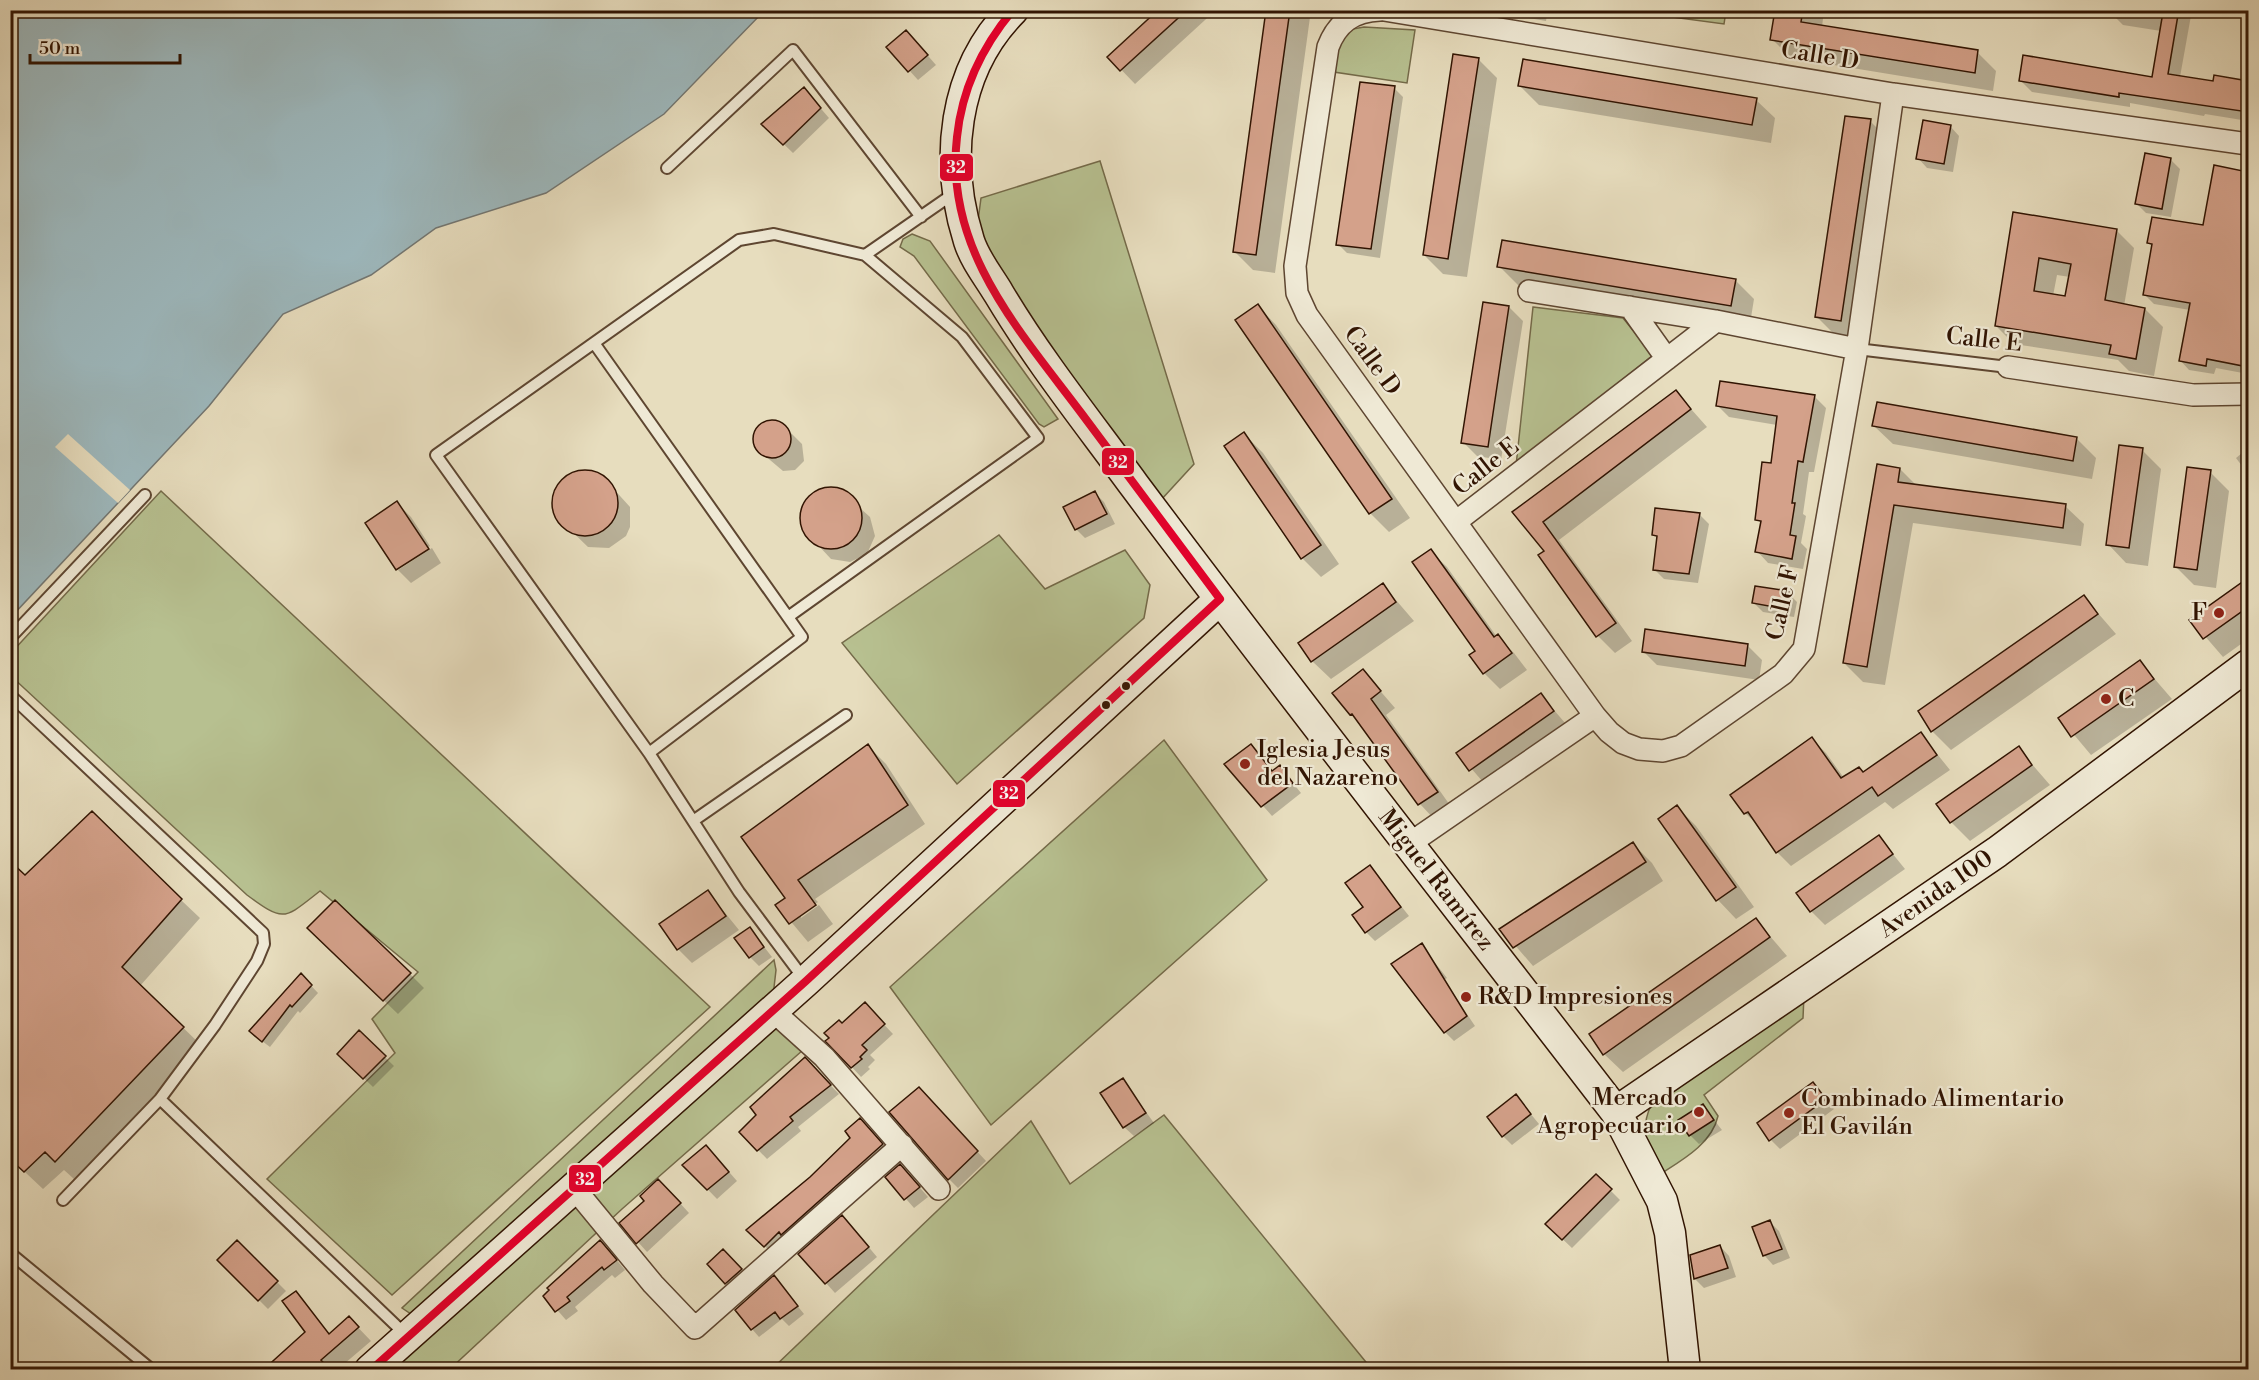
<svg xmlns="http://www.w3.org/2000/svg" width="2259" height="1380" viewBox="0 0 2259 1380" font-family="'Libre Bodoni',serif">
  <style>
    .green { fill: #b7c090; stroke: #746a49; stroke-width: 1.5 }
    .water { fill: #9db8bd; stroke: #727672; stroke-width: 1.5 }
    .pier { fill: #e7ddbe }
    .shadow { fill: #0003; fill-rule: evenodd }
    .building { fill: #d4a18a; stroke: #311402; stroke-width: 1.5; fill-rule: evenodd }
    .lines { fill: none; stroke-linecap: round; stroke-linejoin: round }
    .lane-casing { stroke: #5e4631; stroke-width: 14 }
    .street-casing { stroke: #5e4631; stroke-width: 24 }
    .secondary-casing { stroke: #311402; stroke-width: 33 }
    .lane { stroke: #efe9d5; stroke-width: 10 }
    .street { stroke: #efe9d5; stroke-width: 21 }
    .secondary { stroke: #efe9d5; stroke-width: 30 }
    .bus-1-casing { stroke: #efe9d5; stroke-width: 12 }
    .bus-1 { stroke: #e4002b; stroke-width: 8 }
    .poi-dot { fill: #8f2418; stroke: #efe9d5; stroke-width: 2 }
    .bus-dot { fill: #311402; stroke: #efe9d5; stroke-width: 2 }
    .labels { text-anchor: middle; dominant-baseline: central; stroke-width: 4.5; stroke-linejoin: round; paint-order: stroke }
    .street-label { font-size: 24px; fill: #311402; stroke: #efe9d5 }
    .poi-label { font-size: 24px; fill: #311402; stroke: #efe9d5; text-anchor: start }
    .line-badge { stroke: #efe9d5; stroke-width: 2 }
    .badge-label { font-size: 16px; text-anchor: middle; font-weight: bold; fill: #fff }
  </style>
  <rect width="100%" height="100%" fill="#e7ddbe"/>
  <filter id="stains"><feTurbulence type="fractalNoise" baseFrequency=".00333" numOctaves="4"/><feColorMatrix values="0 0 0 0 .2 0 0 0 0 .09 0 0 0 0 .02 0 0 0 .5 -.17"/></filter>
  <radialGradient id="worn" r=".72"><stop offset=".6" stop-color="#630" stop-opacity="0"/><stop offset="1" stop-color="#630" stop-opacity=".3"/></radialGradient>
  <path class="green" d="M1627 11 1726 10V11L1724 24Z
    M1364 27 1415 30 1407 83 1334 72 1340 37 1353 29Z
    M1100 161 1194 464 1160 501 1038 337 984 248 978 221 981 198Z
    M912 234 930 241 1058 419 1044 427 1039 424 914 256 900 247 903 239Z
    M1533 307 1623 318 1653 355 1516 466Z
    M161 491 710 1007 392 1295 267 1179 395 1053 372 1019 418 972 320 891C284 919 285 923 247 895L11 676 10 654Z
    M999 535 1045 589 1125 550 1150 585 1144 618 957 784 842 643Z
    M1164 740 1267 880 991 1125 890 987Z
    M774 960 776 970 773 996 414 1316 402 1308Z
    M1804 995 1803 1018 1704 1095 1718 1116C1712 1143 1684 1159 1662 1173 1646 1150 1639 1132 1651 1105Z
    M777 1021 803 1050 622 1209 450 1369 383 1370Z
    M1164 1115 1370 1367 1368 1369H772L1031 1121 1070 1184Z"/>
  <path class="water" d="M11 11H764L664 114 546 193 436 228 371 275 283 314 209 406 11 617Z"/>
  <path class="pier" d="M68 434 130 490 118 503 55 447Z"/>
  <path class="shadow" d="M1161 10H1216L1135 84 1109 57Z
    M1267 10H1311L1275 273 1253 270 1234 251Z
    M1482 10H1548L1546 21Z
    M1776 10H1824L1822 27 1977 52 1996 71 1993 91 1791 58 1772 39Z
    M2050 10H2076L2075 15Z
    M2113 10H2192L2180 77 2214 83 2216 76 2248 82V121L2205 114 2204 116 2130 103V107L2032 92 2020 80 2153 78 2161 31 2123 25 2112 14Z
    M915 41 936 65 918 80 888 47Z
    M1478 59 1497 78 1467 277 1443 274 1424 255Z
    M1520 86 1756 100 1775 118 1771 143 1539 105Z
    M1394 88 1403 97 1380 258 1347 253 1338 244Z
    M804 89 829 118 793 153 763 124Z
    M1870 121 1889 140 1859 339 1835 335 1816 316Z
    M1950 126 1959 136 1953 172 1927 168 1918 158Z
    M2171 160 2180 169 2171 217 2146 213 2137 204Z
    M2215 167 2248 174V374L2216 368 2214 374 2189 370 2180 360 2190 310 2154 304 2145 295 2153 247 2149 243 2204 227Z
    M2014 214 2116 230 2134 248 2124 306 2145 309 2163 327 2154 376 2129 371 2118 360 2014 344 1996 326ZM2057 275 2070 277 2066 298 2053 296Z
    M1499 266 1735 280 1754 299 1750 324 1518 285Z
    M1258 306 1276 325 1410 518 1389 532 1370 513 1237 320Z
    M1509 307 1523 321 1501 460 1477 456 1463 442Z
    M1721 383 1815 397 1826 408 1814 472H1809L1803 514 1806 516 1801 543 1807 549 1803 569 1768 563 1757 551 1762 524 1757 519 1772 464 1777 425 1729 417 1718 406Z
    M1676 392 1707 427 1559 540 1632 641 1615 653 1598 636 1540 556 1546 551 1514 512Z
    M773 421 788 430 802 444 804 461 795 470 783 471 758 450 754 438 755 432 763 424Z
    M1874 426 2077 439 2096 458 2092 479 1893 444Z
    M1244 434 1263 453 1339 564 1321 577 1302 558Z
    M2248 448V474L2236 458Z
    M2142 450 2161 469 2148 566 2126 563 2108 544Z
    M1900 469 1917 486 2065 506 2084 524 2081 546 1913 523 1885 685 1863 682 1844 663Z
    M582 471 602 476 630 507V527L626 536 609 548 588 547 558 518 554 509 557 488 563 480Z
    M2210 472 2229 491 2216 588 2194 585 2175 566Z
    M830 489 840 490 870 517 875 536 867 554 850 562 831 559 804 530 802 511 812 495Z
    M1095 493 1104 502 1115 524 1085 538 1076 529Z
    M397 503 411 517 430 546 398 567V570L367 523Z
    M1699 514 1709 524 1698 583 1664 579 1654 569 1658 539 1654 534Z
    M432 548 441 563 411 583 398 570Z
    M1430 551 1447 567 1497 637 1514 653 1527 670 1500 689 1484 673 1477 651Z
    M2248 580V639L2223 657 2191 620Z
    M1383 585 1414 621 1331 679 1312 661Z
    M1788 593 1797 602 1794 617 1763 612 1754 603Z
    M2084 597 2116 634 1951 750 1932 731 1920 711Z
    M1747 645 1762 660 1759 680 1657 665 1643 651Z
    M2140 662 2172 699 2091 755 2060 718Z
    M1363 671 1395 708 1386 715 1452 808 1435 820 1420 804 1364 728 1351 714Z
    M1541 695 1572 731 1489 789 1458 753Z
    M1921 734 1950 770 1893 809 1885 802 1791 866 1777 852 1760 827 1745 813 1812 739 1826 753 1844 778 1864 773Z
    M868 746 886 764 925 824 815 899 818 902 801 914V918L819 905 833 924 808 942 777 905 787 898Z
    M1251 746 1273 772 1280 767 1301 793 1272 816 1226 764Z
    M2018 748 2050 785 1970 841 1951 822Z
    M1677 807 1696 826 1754 907 1736 919 1718 900 1660 820Z
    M1879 837 1905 869 1825 925 1811 911Z
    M1633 844 1652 863 1663 881 1533 966 1501 929Z
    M1370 867 1409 916 1375 941 1366 932Z
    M25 877 181 900 200 918 140 986 202 1046 74 1179 64 1170 43 1189 10 1158Z
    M708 892 739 930 692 963 678 949Z
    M1756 920 1787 956 1623 1072 1604 1054Z
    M750 929 772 957 759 966 750 957Z
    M323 942 410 974 424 988 398 1014Z
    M1421 945 1447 978 1444 980 1475 1026 1454 1041 1445 1032Z
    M301 975 318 993 300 1013 298 1011 270 1047 258 1038Z
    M874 1014 893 1034 870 1055 875 1060 868 1067 870 1069 861 1077 828 1041 843 1025Z
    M359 1032 394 1066 373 1087 339 1054Z
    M805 1059 839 1094 798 1127 801 1131 767 1159 741 1132Z
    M1123 1080 1154 1123 1134 1136 1124 1127Z
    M1813 1084 1834 1109 1780 1149 1771 1140Z
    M1516 1096 1539 1124 1512 1145 1503 1136Z
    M928 1098 986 1161 958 1188 949 1179Z
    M1703 1106 1722 1130 1699 1144 1690 1135Z
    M869 1129 891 1154 774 1255 748 1230 811 1178 853 1138Z
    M715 1156 737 1181 717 1199 684 1165Z
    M909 1175 928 1197 914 1208 887 1177Z
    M1596 1176 1620 1200 1572 1248 1556 1233Z
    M668 1190 689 1213 647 1252 621 1223 647 1201Z
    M1770 1222 1779 1231 1790 1258 1773 1265 1764 1255Z
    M851 1226 877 1257 835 1293 800 1254Z
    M237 1242 286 1291 268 1309 219 1260Z
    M1720 1246 1729 1256 1736 1277 1704 1288 1695 1279 1691 1256Z
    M609 1251 625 1270 615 1278 612 1275 575 1307 578 1311 566 1320 545 1296Z
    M732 1260 750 1279 736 1292 709 1264Z
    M774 1277 804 1314 789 1326 782 1319 759 1337 752 1329Z
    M296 1293 330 1334 349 1318 371 1341 337 1370H265L308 1332Z"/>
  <path class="building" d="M1158 10H1187L1120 71 1107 57Z
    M1266 10H1290L1256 255 1233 252Z
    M1775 10H1803L1801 22 1978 50 1975 73 1770 40Z
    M2163 12 2178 15 2168 74 2213 81 2214 75 2248 81V112L2119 93V97L2019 81 2023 55 2152 77Z
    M906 30 928 55 908 72 886 47Z
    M1453 54 1479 58 1448 259 1423 255Z
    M1523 59 1757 98 1752 125 1518 86Z
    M1360 82 1395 86 1371 249 1336 245Z
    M804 87 821 108 783 145 761 124Z
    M1845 116 1871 119 1841 321 1815 317Z
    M1923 120 1951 125 1944 164 1916 159Z
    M2145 153 2171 158 2162 209 2135 204Z
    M2214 165 2248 172V278L2242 313 2248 315V367L2207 359 2206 366 2179 361 2190 303 2143 295 2152 244 2147 243 2152 217 2203 225Z
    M2013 212 2117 229 2105 300 2145 308 2136 359 2109 354 2111 345 1995 326ZM2039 258 2071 264 2065 296 2034 291Z
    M1502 240 1736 279 1731 306 1497 267Z
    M1483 302 1509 306 1488 447 1461 443Z
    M1258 304 1392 499 1369 514 1235 320Z
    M1720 381 1815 395 1803 462 1798 461 1792 503H1795L1790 535 1796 536 1792 559 1755 552 1761 521 1755 520 1762 462 1771 463 1777 416 1716 406Z
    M1676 390 1691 409 1543 522 1616 623 1596 637 1538 555 1544 551 1512 512Z
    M1877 402 2077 437 2073 461 1872 426Z
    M753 439a19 19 0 1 1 38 0a19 19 0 1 1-38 0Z
    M1244 432 1321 545 1301 559 1224 446Z
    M2119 445 2143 448 2129 548 2106 545Z
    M1877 464 1900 468 1898 482 2066 504 2063 528 1894 505 1867 667 1843 663Z
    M2187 467 2211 470 2197 570 2174 567Z
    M552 503a33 33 0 1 1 66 0a33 33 0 1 1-66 0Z
    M800 518a31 31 0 1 1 62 0a31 31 0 1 1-62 0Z
    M1095 491 1107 514 1075 530 1063 507Z
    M397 501 429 549 396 570 365 523Z
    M1655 508 1700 513 1689 574 1653 570 1657 536 1652 535Z
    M1431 549 1494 637 1498 634 1512 653 1483 674 1469 655 1475 651 1412 562Z
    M2248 578V607L2203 639 2189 620Z
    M1383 583 1396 602 1311 662 1298 643Z
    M1755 586 1789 591 1785 609 1752 603Z
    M2084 595 2098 614 1931 732 1918 711Z
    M1645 629 1748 644 1745 666 1642 652Z
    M2140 660 2154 679 2071 737 2058 718Z
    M1363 669 1381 691 1371 699 1438 792 1418 805 1352 714 1350 715 1332 693Z
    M1541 693 1554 711 1469 771 1456 753Z
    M1921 732 1937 755 1878 796 1872 787 1776 853 1748 812 1744 814 1730 795 1812 737 1841 778 1859 767 1863 772Z
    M868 744 908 805 798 880 816 905 789 924 775 905 785 898 741 837Z
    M1251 744 1272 771 1280 765 1293 783 1261 807 1224 764Z
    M2019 746 2032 765 1950 823 1936 804Z
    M1677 805 1736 887 1716 901 1658 819Z
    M92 811 182 899 122 967 184 1027 55 1162 45 1152 24 1172 10 1159V861L25 875Z
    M1879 835 1893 854 1810 912 1796 893Z
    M1633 842 1646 862 1513 948 1499 929Z
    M1370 865 1401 907 1365 933 1352 915 1363 907 1345 883Z
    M708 890 726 916 677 950 659 924Z
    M335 900 411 973 383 1001 307 928Z
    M1756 918 1770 937 1603 1055 1589 1034Z
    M750 927 764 947 749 958 734 938Z
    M1422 943 1467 1016 1444 1033 1391 964Z
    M301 973 312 985 292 1007 290 1005 262 1042 249 1031Z
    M865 1002 885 1024 862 1045 867 1050 860 1057 862 1059 851 1068 825 1041 829 1038 824 1033 839 1020 842 1023Z
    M359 1030 386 1056 363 1079 337 1054Z
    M805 1057 831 1085 790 1117 793 1121 757 1151 739 1132 756 1115 750 1107Z
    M1123 1078 1146 1113 1123 1128 1100 1093Z
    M1813 1082 1826 1099 1769 1141 1757 1123Z
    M919 1087 978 1151 948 1180 889 1112Z
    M1516 1094 1531 1114 1502 1137 1487 1117Z
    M1703 1104 1714 1120 1689 1136 1678 1120Z
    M860 1118 883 1144 781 1235 779 1232 764 1247 746 1230 810 1177 850 1138 845 1131Z
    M706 1145 729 1172 707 1190 682 1165Z
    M900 1164 920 1187 904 1200 885 1177Z
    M1596 1174 1612 1189 1562 1240 1545 1224Z
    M658 1179 681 1203 636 1244 619 1223 644 1201 640 1196Z
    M842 1215 869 1247 825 1284 798 1254Z
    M1770 1220 1782 1249 1763 1256 1752 1227Z
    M237 1240 278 1281 258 1301 217 1260Z
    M600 1240 617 1260 604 1270 602 1267 567 1297 570 1301 555 1312 543 1296 549 1290 547 1288Z
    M1720 1245 1728 1268 1694 1279 1690 1255Z
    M723 1249 742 1269 725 1284 707 1264Z
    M774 1275 798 1306 780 1319 775 1312 751 1330 735 1310Z
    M296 1291 329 1334 349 1316 359 1327 321 1360 330 1370H263L305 1332 282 1301Z"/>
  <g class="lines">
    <g class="lane-casing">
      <path id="lane" d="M667 168 793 50 921 217
        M865 255 956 192
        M594 343 802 637 649 753
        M1857 349 2008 367
        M788 617 1038 438 962 337 865 255 774 234 739 240 436 455 649 753 739 892 804 979
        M10 638 145 495
        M10 695 263 933 264 944 257 961 215 1025 160 1099 63 1200
        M693 821 846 715
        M160 1099 407 1336
        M10 1253 152 1370"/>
    </g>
    <g class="street-casing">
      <path id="street" d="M1380 10C1353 11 1337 23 1328 47L1295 266 1297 293 1307 315 1595 716 1609 732 1623 743 1639 749 1663 751 1681 746 1783 674 1804 649 1857 349 1893 94
        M1384 10 1893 94 2248 144
        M1529 291 1716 321 1857 349
        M1630 307 1667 359
        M2008 367 2193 395 2248 394
        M1457 521 1716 321
        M1409 844 1595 716
        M773 1011 824 1057 939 1189
        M574 1188 653 1284 695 1328 902 1145"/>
    </g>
    <g class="secondary-casing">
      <path id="secondary" d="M1013 10C952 71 944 162 969 241 975 260 989 277 999 294 1039 361 1088 422 1134 485 1292 696 1455 903 1616 1112L1662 1201 1670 1233 1685 1370
        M1616 1112 1997 852 2248 665
        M370 1370 806 981 1220 599"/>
    </g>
    <use href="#lane" class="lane"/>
    <use href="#street" class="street"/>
    <use href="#secondary" class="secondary"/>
    <g class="bus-1-casing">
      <path id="bus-1" d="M1013 10C982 47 962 88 957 137 944 249 1019 330 1082 414 1128 475 1174 537 1220 599
        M371 1370 806 981 1220 599"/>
    </g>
    <use href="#bus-1" class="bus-1"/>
  </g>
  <g class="poi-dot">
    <circle cx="2219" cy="613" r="6"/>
    <circle cx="2106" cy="699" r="6"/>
    <circle cx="1245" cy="764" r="6"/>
    <circle cx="1466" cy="997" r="6"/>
    <circle cx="1699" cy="1112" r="6"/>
    <circle cx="1789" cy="1113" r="6"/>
  </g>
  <g class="bus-dot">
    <circle cx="1126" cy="686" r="5"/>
    <circle cx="1106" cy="705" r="5"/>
  </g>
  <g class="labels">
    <g class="street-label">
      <text transform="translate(1820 56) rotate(9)">Calle D</text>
      <text transform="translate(1984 340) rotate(6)">Calle E</text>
      <text transform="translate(1372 361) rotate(54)">Calle D</text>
      <text transform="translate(1486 467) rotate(-38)">Calle E</text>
      <text transform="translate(1783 603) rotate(-77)">Calle F</text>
      <text transform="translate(1436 880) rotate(52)">Miguel Ramírez</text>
      <text transform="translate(1936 894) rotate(-35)">Avenida 100</text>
    </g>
    <g class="poi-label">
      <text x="2207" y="613" text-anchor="end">F</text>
      <text x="2118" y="699">C</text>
      <text x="1257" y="750">Iglesia Jesus<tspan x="1257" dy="28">del Nazareno</tspan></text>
      <text x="1478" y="997">R&amp;D Impresiones</text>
      <text x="1687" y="1098" text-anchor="end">Mercado<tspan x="1687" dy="28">Agropecuario</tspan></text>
      <text x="1801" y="1099">Combinado Alimentario<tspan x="1801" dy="28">El Gavilán</tspan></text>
    </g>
  </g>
  <g class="line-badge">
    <rect x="939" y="153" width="35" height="29" rx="6" fill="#e4002b"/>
    <rect x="1101" y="447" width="34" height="29" rx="6" fill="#e4002b"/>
    <rect x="992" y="779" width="34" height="29" rx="6" fill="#e4002b"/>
    <rect x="568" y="1164" width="34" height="29" rx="6" fill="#e4002b"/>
  </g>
  <g class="badge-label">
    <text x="956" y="173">32</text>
    <text x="1118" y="468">32</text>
    <text x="1009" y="799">32</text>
    <text x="585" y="1185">32</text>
  </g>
  <rect width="2259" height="1380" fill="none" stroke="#e7ddbe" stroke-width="36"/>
  <rect x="12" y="12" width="2235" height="1356" fill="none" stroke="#311402" stroke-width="3"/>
  <rect x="18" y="18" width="2223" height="1344" fill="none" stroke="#311402" stroke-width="1.5"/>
  <path d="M30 54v9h150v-9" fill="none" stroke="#311402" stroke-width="3"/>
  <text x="39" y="54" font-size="18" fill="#311402" stroke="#efe9d5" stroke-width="4.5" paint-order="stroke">50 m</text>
  <rect width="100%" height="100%" filter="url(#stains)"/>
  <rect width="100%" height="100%" fill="url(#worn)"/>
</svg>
